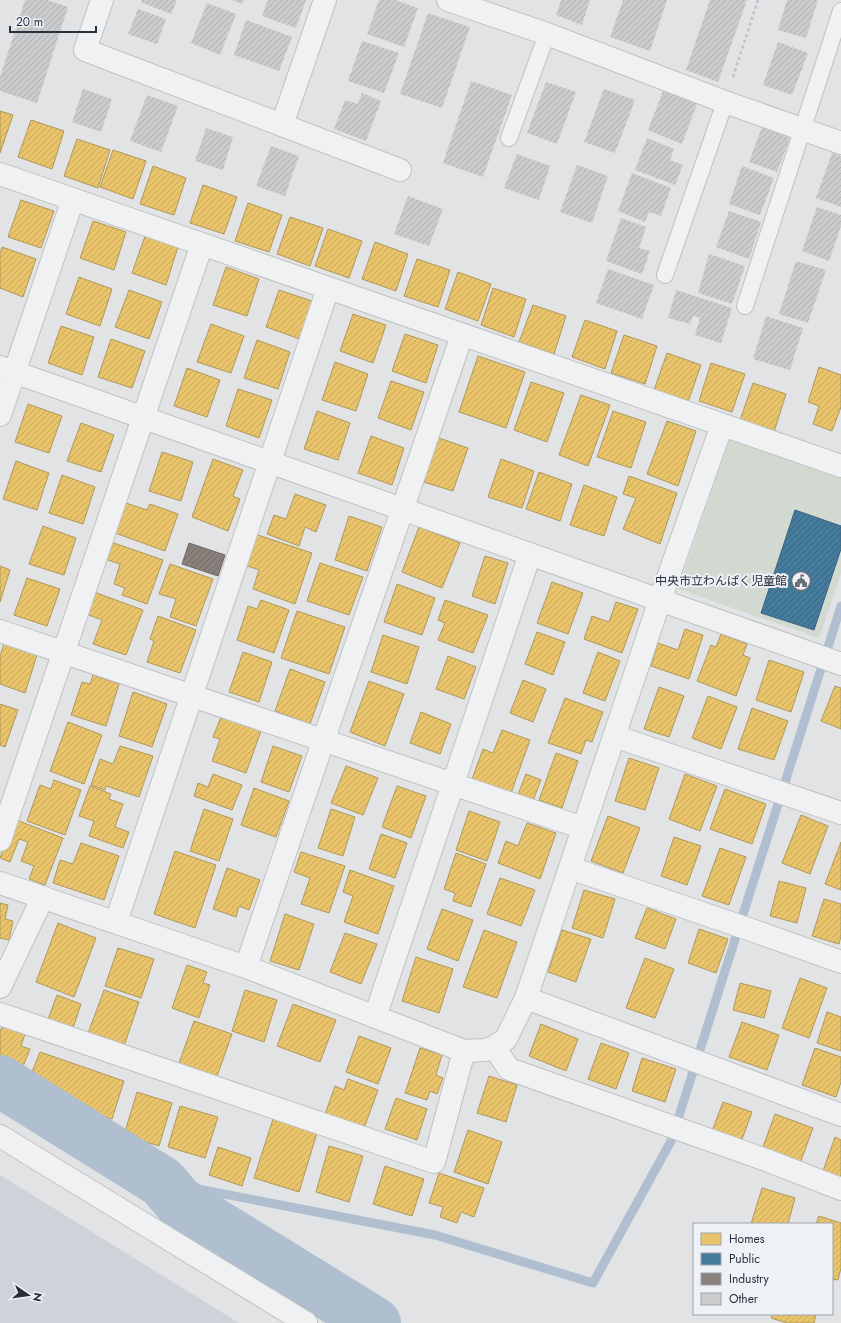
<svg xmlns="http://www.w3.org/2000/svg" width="841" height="1323" viewBox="0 0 841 1323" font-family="Jost,'Noto Sans JP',sans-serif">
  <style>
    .built { fill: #cfd2d8 }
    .park { fill: #d1d9d1 }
    .homes { fill: url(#homes-hatch); stroke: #af985d }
    .public { fill: url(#public-hatch); stroke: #3c6480 }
    .industry { fill: url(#industry-hatch); stroke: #6d6969 }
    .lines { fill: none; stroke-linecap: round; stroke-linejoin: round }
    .stream { stroke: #b0bfd0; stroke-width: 9 }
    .river { stroke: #b0bfd0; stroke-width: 52 }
    .building { fill: url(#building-hatch) }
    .lane-casing { stroke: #bfc1c3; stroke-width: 18 }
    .street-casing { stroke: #bfc1c3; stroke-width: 24 }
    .path { stroke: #bfc1c6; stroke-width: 2.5; stroke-dasharray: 3 3; stroke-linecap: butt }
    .lane { stroke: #f0f1f2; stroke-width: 16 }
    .street { stroke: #f0f1f2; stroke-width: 22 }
    .labels { text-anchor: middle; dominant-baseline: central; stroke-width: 4; stroke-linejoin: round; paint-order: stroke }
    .poi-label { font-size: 12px; fill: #28303e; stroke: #eef1f5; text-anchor: end }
  </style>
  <defs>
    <pattern id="homes-hatch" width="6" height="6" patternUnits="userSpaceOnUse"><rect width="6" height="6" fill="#e9c46a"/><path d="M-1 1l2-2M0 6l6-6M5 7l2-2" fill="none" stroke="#c8a95d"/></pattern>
    <pattern id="public-hatch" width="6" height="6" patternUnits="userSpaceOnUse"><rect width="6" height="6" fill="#457b9d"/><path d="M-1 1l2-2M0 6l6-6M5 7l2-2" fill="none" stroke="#3a6581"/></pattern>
    <pattern id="industry-hatch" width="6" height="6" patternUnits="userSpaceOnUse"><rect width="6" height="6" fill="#8a817c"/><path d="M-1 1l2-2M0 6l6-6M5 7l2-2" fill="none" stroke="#716a67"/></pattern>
    <pattern id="building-hatch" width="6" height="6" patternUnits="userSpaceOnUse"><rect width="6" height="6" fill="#c9cbcd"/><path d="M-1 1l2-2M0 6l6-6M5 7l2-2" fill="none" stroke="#adafb1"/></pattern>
  </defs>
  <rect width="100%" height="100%" fill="#e1e3e5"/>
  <path class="built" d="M0 1175 239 1323H0Z"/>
  <path class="park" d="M730 438 841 477V574L819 638 678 589Z"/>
  <path class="homes" d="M0 111 13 115 0 153Z
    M31 120 64 131 52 169 18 157Z
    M77 139 110 150 98 188 64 176Z
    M113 150 146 161 133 199 100 187Z
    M153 166 186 178 174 215 140 204Z
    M203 185 237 197 224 234 190 223Z
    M21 200 54 211 41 248 8 237Z
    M248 203 282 215 269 252 235 241Z
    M290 217 323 228 310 266 277 254Z
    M93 221 126 232 114 270 80 258Z
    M328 229 362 241 349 278 315 266Z
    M145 236 178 247 166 285 132 273Z
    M375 242 408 254 396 291 362 279Z
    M2 247 36 259 23 297 0 288V254Z
    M417 259 450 270 438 307 404 296Z
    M226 267 259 279 247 316 213 305Z
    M458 272 491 284 478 321 445 309Z
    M79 277 112 289 100 326 66 314Z
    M493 288 526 299 514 337 481 325Z
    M129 290 162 302 149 339 115 327Z
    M279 290 312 301 300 339 266 327Z
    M533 305 566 316 554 354 519 342Z
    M353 314 386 325 373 363 340 351Z
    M585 320 617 331 605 369 572 357Z
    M211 324 244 336 231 373 197 362Z
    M61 326 94 337 82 375 48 363Z
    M405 334 438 345 426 383 392 371Z
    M624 335 657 346 645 384 611 373Z
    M111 339 145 351 132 388 98 377Z
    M257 340 290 352 278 389 244 378Z
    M667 353 701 365 688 402 654 390Z
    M478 356 525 372 506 428 459 412Z
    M335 362 368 374 356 411 322 400Z
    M711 363 745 374 732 412 699 401Z
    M819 367 841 375V407L832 431 813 424 819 406 808 402Z
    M187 368 220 380 207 417 174 406Z
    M391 381 424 392 411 430 378 418Z
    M531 382 564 393 547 442 514 430Z
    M753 383 786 394 774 432 740 420Z
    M238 389 272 400 259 438 226 426Z
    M581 395 610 405 588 466 559 455Z
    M28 404 62 416 49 453 15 442Z
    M317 411 350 423 338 460 304 449Z
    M613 411 646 422 631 468 597 457Z
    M667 421 696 431 678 486 647 474Z
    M81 423 114 435 101 472 67 461Z
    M371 436 404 448 392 485 358 473Z
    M436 437 468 448 453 491 420 481Z
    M162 452 193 462 181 501 149 491Z
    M213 459 243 470 233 496 240 499 228 531 192 517Z
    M501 459 534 471 522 508 488 497Z
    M16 461 49 473 37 510 3 499Z
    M539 472 572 484 560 521 526 509Z
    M62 475 95 487 83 524 49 513Z
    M629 476 677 493 660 544 623 529 636 498 623 494Z
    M584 485 617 497 604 536 570 525Z
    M295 494 326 505 316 532 305 527 299 546 267 534 274 515 286 519Z
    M126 503 147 510 150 504 178 514 165 551 115 533Z
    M349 516 382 527 367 571 335 560Z
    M43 526 76 538 64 575 29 564Z
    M419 527 460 543 442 588 402 572Z
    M255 534 312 553 295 604 253 589 259 570 245 565Z
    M111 542 163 560 147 604 122 595 125 588 114 584 120 564 105 559Z
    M485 556 508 563 495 604 472 596Z
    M320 563 363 577 349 615 307 601Z
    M170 564 213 579 196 626 170 617 176 599 159 594Z
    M0 566 10 570 0 602Z
    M27 578 60 589 47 626 14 615Z
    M552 582 583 593 568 634 537 623Z
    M397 584 435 598 422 635 384 622Z
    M94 592 143 610 126 655 93 644 102 620 86 614Z
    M261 600 289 610 274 653 237 640 248 606 257 609Z
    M445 600 488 615 473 653 438 640 445 623 438 620Z
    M616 602 638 609 622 653 584 639 592 616 609 622Z
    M297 611 345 627 329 674 281 658Z
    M158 616 196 630 180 673 147 662 154 641 150 639Z
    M685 629 703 635 689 679 651 666 658 643 678 650Z
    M537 632 565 642 553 675 525 664Z
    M721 634 747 644 743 655 750 658 736 696 697 681 711 645 716 647Z
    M383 635 419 647 407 684 371 672Z
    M4 644 37 655 25 693 0 684V656Z
    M243 652 272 662 259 702 229 692Z
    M598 652 620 661 605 701 583 693Z
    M448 656 476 667 464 699 436 689Z
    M769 660 804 672 791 712 756 700Z
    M290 669 325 682 310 724 275 711Z
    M93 675 119 684 106 726 71 715 82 682 90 684Z
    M523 680 546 689 533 722 510 713Z
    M369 681 404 694 385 746 350 732Z
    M835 686 841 688V729L821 721Z
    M659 687 684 696 669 737 644 729Z
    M133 692 167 704 152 747 119 736Z
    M708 696 737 707 721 749 692 738Z
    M565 698 603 712 592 742 586 740 581 754 548 743Z
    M0 704 18 710 5 747 0 745Z
    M752 708 788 721 774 760 738 749Z
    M421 712 451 724 440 754 410 743Z
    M221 717 261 731 246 773 212 761 220 739 213 737Z
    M68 722 102 735 84 784 50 771Z
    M502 730 530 740 511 793 472 779 483 749 493 753Z
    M120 746 153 756 139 797 106 786 105 790 91 785 100 759 113 764Z
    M273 746 302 756 289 792 261 782Z
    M556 753 578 761 562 808 539 800Z
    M629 758 659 768 645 810 615 801Z
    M346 766 378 778 363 815 331 803Z
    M213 774 242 785 232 810 194 796 198 783 208 787Z
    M526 774 541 780 532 803 517 797Z
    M685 774 717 786 700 831 669 819Z
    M54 780 81 790 65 835 27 821 40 785 51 789Z
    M90 786 111 794 109 799 123 804 115 827 129 832 123 848 89 836 94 821 79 816Z
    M397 786 426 796 411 838 382 827Z
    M254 788 289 801 276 837 241 825Z
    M725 789 766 804 752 844 710 829Z
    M204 809 233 819 219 861 190 851Z
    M331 809 355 817 343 856 318 848Z
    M469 811 500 822 487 861 456 850Z
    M801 815 828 826 810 874 782 863Z
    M608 816 640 828 623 873 591 861Z
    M14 819 63 838 45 885 29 879 34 866 21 861 28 842 19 839 10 862 0 858Z
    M527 823 556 833 540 879 498 863 506 841 518 846Z
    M381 834 407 843 395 878 369 869Z
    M674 837 701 846 687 885 661 876Z
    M841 842V890L825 884Z
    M81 843 119 856 104 900 53 883 60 860 73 864Z
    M720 848 746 857 729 905 702 896Z
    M175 851 216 865 195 928 154 914Z
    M301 852 345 866 329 913 301 904 310 878 294 872Z
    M456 853 486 864 471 907 453 901 455 893 444 889Z
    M227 868 260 880 249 910 239 906 236 917 213 909Z
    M350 870 394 886 378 934 344 922 353 896 343 892Z
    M500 878 535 890 521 926 487 914Z
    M779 881 806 888 797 923 770 916Z
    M584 890 615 899 603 938 572 928Z
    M824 899 841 904V936L839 944 812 936Z
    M0 903 8 905 5 919 13 921 9 940 0 938Z
    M647 908 676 919 665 949 635 938Z
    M442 909 473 920 458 961 427 949Z
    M285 914 314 924 299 970 270 961Z
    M58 923 96 938 74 997 36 982Z
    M699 929 728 939 716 973 688 963Z
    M484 930 517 942 497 998 463 987Z
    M562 930 591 939 576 982 548 972Z
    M345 933 377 944 361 984 330 972Z
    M118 948 154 959 141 998 105 986Z
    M416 957 453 969 439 1013 402 1001Z
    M645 958 674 969 655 1018 626 1008Z
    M187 965 207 972 203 983 210 985 199 1018 172 1008Z
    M800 978 827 988 809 1038 782 1028Z
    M740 983 771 991 764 1018 733 1010Z
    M104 990 139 1002 123 1049 87 1036Z
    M245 990 277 1000 264 1042 232 1031Z
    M57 995 81 1004 72 1031 47 1022Z
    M293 1004 336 1020 320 1062 277 1046Z
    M827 1012 841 1017V1051L817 1043Z
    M194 1021 232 1034 216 1079 178 1066Z
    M742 1022 779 1035 767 1070 729 1057Z
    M541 1024 578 1039 566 1071 529 1056Z
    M2 1026 25 1034 21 1046 30 1049 20 1074 0 1062V1033Z
    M359 1036 391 1048 378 1084 346 1072Z
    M601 1043 629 1053 616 1089 588 1079Z
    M420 1048 442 1055 436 1075 443 1078 437 1094 430 1091 427 1100 405 1093Z
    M815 1048 841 1057V1082L836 1097 802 1085Z
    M40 1052 124 1081 112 1119 80 1110 30 1077Z
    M642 1058 676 1069 665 1102 632 1091Z
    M489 1076 517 1085 506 1122 477 1113Z
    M348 1079 378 1090 363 1131 324 1117 335 1086 344 1090Z
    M137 1092 172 1103 159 1146 124 1135Z
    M396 1098 427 1109 417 1140 385 1129Z
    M723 1102 752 1112 740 1145 711 1134Z
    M180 1106 218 1117 205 1158 168 1147Z
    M775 1114 813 1128 799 1166 761 1152Z
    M273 1119 317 1133 299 1192 254 1178Z
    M468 1130 502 1142 488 1184 454 1172Z
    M835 1137 841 1140V1178L823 1171Z
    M329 1146 363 1156 349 1202 316 1192Z
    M218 1147 251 1158 242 1186 209 1175Z
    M385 1166 424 1179 412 1216 373 1204Z
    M439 1173 484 1188 474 1217 461 1212 457 1223 440 1217 443 1207 429 1203Z
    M762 1188 795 1198 788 1224H751Z
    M819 1216 841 1223V1268L838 1280 832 1279V1224H816Z
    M773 1314H816L814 1323H787L771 1318Z"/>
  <path class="public" d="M795 510 841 526V549L814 630 761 613Z"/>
  <path class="industry" d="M189 543 225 555 218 576 182 564Z"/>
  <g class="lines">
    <path class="stream" d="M162 1182 435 1235 593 1283 671 1141 841 606"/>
    <path class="river" d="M0 1081 162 1182 179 1202 375 1323"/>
  </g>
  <path class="building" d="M25 0H47L68 7 37 103 0 91V77Z
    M142 0H177L171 14 141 2Z
    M232 0H244L242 4Z
    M268 0H306L296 28 262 16Z
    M379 0H395L418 8 404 47 367 34Z
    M561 0H590L582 25 556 15Z
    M623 0H667L650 51 610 37Z
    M710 0H747L718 82 686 70Z
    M787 0H818L806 38 778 30Z
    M207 3 236 14 220 55 191 43Z
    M138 9 166 19 157 44 128 34Z
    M428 13 470 27 442 108 400 94Z
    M246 20 292 37 279 71 234 55Z
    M362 41 399 53 384 93 348 81Z
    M778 42 808 53 792 95 763 85Z
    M471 81 512 95 483 177 443 163Z
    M546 82 576 92 557 144 527 133Z
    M83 89 112 99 101 132 72 122Z
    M604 89 635 100 615 153 584 142Z
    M663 91 697 104 682 144 648 130Z
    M362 93 381 101 366 141 334 129 345 100 358 104Z
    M147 95 178 106 161 152 130 141Z
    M762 127 790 138 777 172 749 162Z
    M206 128 233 137 223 170 195 161Z
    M647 138 674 149 670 160 683 165 675 185 635 170Z
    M271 146 299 156 285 196 256 186Z
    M832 153 841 156V207L816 198Z
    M517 154 550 166 539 200 504 188Z
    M577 165 608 176 592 223 560 212Z
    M742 166 774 178 760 215 729 204Z
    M632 173 671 188 661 216 649 212 645 222 618 211Z
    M408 196 443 209 429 246 394 234Z
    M817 207 841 215V226L829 261 802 251Z
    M729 211 761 222 749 259 716 247Z
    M621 218 646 227 639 248 650 251 642 274 606 261Z
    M709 254 745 266 732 304 698 293Z
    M796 261 826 270 808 323 779 314Z
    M608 269 654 285 642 319 596 303Z
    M676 290 732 308 721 343 695 335 700 318 693 316 690 324 668 318Z
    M766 316 803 328 790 370 753 359Z"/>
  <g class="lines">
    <g class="lane-casing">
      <path id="lane" d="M509 138 547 34
        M665 275 725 102
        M745 306 841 11"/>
    </g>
    <g class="street-casing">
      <path id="street" d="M102 0 85 50 400 170
        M448 0 547 34 725 102 841 143
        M282 125 325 0
        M0 174 841 466
        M0 367 841 664
        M0 415 73 199
        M0 631 583 828
        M614 736 841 813
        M0 840 202 244
        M570 868 757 932 841 962
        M0 883 246 967 464 1051 485 1050 494 1047 506 1039 526 998 660 600 722 425
        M116 922 328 288
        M246 967 462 335
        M0 987 43 897
        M526 998 841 1115
        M0 1014 434 1162 464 1051
        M375 1017 530 554
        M494 1047 509 1069 766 1160 841 1189
        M0 1136 306 1323"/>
    </g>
    <path class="path" d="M733 77 758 0"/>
    <use href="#lane" class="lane"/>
    <use href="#street" class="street"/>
  </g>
  <defs>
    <g id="civic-ring" transform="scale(1)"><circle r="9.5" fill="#eef1f5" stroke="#696f78" stroke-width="1.5"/><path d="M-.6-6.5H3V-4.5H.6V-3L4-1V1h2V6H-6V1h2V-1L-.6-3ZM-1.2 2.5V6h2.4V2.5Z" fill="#696f78"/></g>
  </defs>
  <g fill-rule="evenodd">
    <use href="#civic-ring" x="801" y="581"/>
  </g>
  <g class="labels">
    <g class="poi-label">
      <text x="787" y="581">中央市立わんぱく児童館</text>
    </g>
  </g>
  <rect x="693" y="1223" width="140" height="92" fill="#eef1f5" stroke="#9fa4ac"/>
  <rect x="701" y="1233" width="20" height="12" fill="#e9c46a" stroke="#9fa4ac"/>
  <text x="729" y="1243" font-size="12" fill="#28303e">Homes</text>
  <rect x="701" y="1253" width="20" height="12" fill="#457b9d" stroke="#9fa4ac"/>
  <text x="729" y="1263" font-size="12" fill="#28303e">Public</text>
  <rect x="701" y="1273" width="20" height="12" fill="#8a817c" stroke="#9fa4ac"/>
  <text x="729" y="1283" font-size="12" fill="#28303e">Industry</text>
  <rect x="701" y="1293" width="20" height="12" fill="#c9cbcd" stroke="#9fa4ac"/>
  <text x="729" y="1303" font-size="12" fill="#28303e">Other</text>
  <g transform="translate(28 1295) rotate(103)" stroke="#eef1f5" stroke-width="3" paint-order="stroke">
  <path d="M0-3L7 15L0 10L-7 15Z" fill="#28303e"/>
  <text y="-6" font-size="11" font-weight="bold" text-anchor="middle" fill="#28303e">N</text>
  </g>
  <path d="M10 26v6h86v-6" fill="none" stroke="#28303e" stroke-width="2"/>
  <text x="16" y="26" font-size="12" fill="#28303e" stroke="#eef1f5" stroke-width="3" paint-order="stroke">20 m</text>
</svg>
